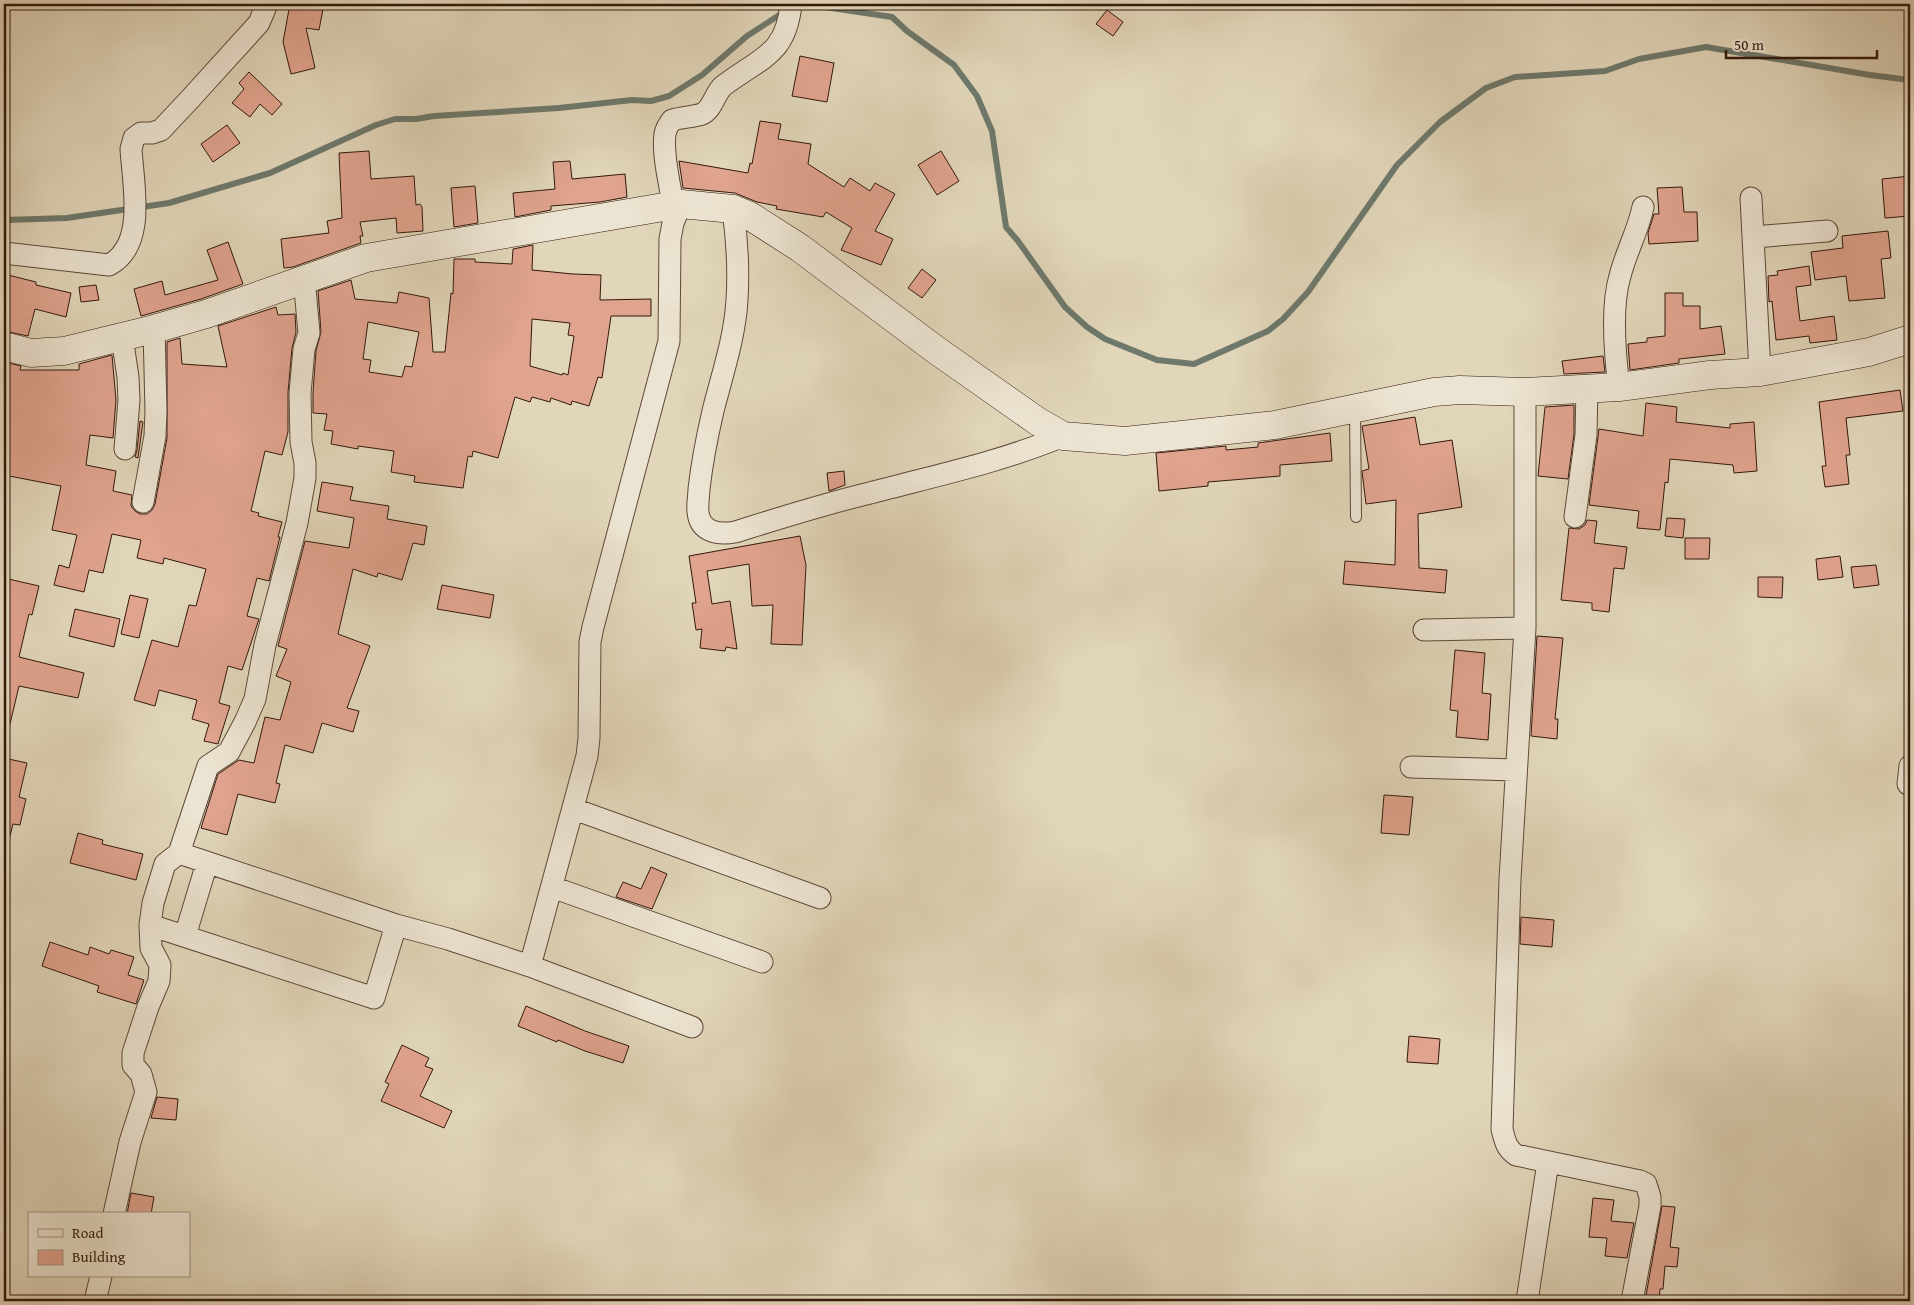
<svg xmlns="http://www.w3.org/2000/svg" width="1914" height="1305" viewBox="0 0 1914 1305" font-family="'Gentium Book Plus',serif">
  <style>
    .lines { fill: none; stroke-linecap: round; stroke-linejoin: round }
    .stream { stroke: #6e796c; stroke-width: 6 }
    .building { fill: #e0a38e; stroke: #33180c; fill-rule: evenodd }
    .lane-casing { stroke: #5e4838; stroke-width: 12 }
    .street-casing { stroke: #5e4838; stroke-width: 23 }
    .secondary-casing { stroke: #33180c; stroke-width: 29 }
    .lane { stroke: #ece4d2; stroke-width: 10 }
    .street { stroke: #ece4d2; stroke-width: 21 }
    .secondary { stroke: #ece4d2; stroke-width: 28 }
  </style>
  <rect width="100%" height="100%" fill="#e1d6ba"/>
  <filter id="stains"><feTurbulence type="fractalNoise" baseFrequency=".004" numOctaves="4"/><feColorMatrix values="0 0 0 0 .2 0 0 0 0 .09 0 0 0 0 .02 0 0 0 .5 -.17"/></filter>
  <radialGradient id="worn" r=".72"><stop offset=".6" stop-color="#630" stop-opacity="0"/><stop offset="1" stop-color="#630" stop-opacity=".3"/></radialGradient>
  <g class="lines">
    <path class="stream" d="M805 4 892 17 907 31 954 65 977 96 992 131 1006 227 1018 241 1065 307 1087 327 1105 339 1157 360 1194 364 1268 331 1283 319 1308 292 1397 165 1440 122 1486 88 1515 77 1605 71 1639 59 1706 47 1870 75 1910 80
      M4 220 67 218 169 203 270 173 376 125 395 119H416L434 116 559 108 632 100 651 101 669 96 702 75 747 36 784 12"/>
  </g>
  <path class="building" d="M290 4H324L319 30 306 28 315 68 291 74 283 42Z
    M1107 10 1123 22 1113 36 1096 24Z
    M800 56 834 63 827 102 792 96Z
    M249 72 282 104 272 115 260 104 250 117 232 103 244 89 239 83Z
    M760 121 781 124 778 139 811 144 808 164 844 187 850 178 870 191 875 183 895 194 875 231 893 239 881 265 841 250 852 228 826 212 823 217 776 209 777 206 757 202 735 193 683 188 679 161 748 173 750 163 752 164Z
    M227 125 240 143 213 162 201 144Z
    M369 151 371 179 414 176 416 205 420 204 422 207 423 231 397 233 396 218 360 222 363 236H360L361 243 293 267 284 268 281 239 329 233 327 221 342 218 339 153Z
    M941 151 959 181 937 195 918 165Z
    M570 161 572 179 625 174 627 197 600 202 551 206V210L515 217 513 193 555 189 553 162Z
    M1910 176V216L1885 218 1882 179Z
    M475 186 478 223 454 227 451 188Z
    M1682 187 1684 212H1697L1698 241 1649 244 1648 233 1654 214H1659L1657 188Z
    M1888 231 1891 258 1881 259 1885 298 1849 301 1846 276 1815 280 1811 252 1843 248 1842 236Z
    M228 242 243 284 201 299 141 316 134 289 162 281 165 295 218 280 207 250Z
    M533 245 532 270 573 274 601 275 600 300 651 299V316H611L602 378 598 377 589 406 572 401 571 405 551 398 550 402 532 397 530 402 515 397 498 458 473 451 472 457 468 456 463 488 414 482 415 476 391 472 394 451 358 446V449L331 444 333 431 324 430 327 414 313 413V393L316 351 321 332 318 291 351 280 355 299 397 303 399 292 429 298 433 352H445L451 293 453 294 454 259H475V262L512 264 513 249ZM532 319 570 323 568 335 574 336 568 375 563 373 562 375 530 366ZM368 322 419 332 412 367 405 366 402 377 369 372 371 360 363 359Z
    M1809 266 1811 285 1796 287 1800 321 1834 316 1837 340 1810 343 1809 336 1776 340 1772 301 1769 302 1768 276 1778 275 1777 271Z
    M922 269 936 280 922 298 908 288Z
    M4 274 36 282V285L71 293 66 317 35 309 28 336 4 331Z
    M96 285 99 300 81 302 79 287Z
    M1665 293H1683V306H1700V329L1721 326 1725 354 1679 359V363L1630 370 1628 344 1647 342V338L1665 336Z
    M276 307 278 315 295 314 296 332 292 348 288 392V432L282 455 265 451 251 511 259 513 258 516 282 522 278 537H280L269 581 257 578 247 616 259 619 242 670 228 666 219 703 230 706 218 744 204 741 209 724 192 719 197 700 159 690 155 706 134 700 152 640 178 647 189 605 196 606 206 569 164 558 163 564 137 558 141 540 112 534 103 573 89 570 84 592 54 585 59 565 69 568 77 535 52 530 61 486 4 475V362L21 366 20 370H79V364L112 355 116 400 113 438 90 435 86 465 116 471 113 491 132 495 131 506 135 511 140 514H147L152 510 155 504 167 438V342L180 338 182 364 227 367 218 326Z
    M1603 356 1605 372 1564 374 1562 361Z
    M1900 390 1903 411 1846 418 1850 455H1846L1849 484 1825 487 1822 466H1826L1819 402Z
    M1646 403 1677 407 1676 422 1730 428V424L1754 422 1757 471 1734 473 1733 465 1670 459 1668 483 1665 482 1660 530 1637 528 1639 511 1589 505 1599 429 1643 436Z
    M1574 405V434L1568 479 1538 476 1545 407Z
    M1415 417 1420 445 1452 440 1462 507 1418 514 1419 568 1447 570 1445 593 1343 584 1345 561 1395 565 1396 500 1366 504 1362 471 1369 469 1362 426Z
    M140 421 143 422 138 458 135 457 137 450Z
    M1330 433 1332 461 1280 465V476L1208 482V486L1159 491 1156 453 1226 446V450L1258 447V443Z
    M844 471 845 485 829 491 827 473Z
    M322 482 353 487 350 500 389 506 387 519 427 526 424 545 413 543 402 580 378 573 377 577 353 569 338 634 370 646 347 708 359 711 353 732 322 723 313 753 285 745 276 783 280 784 275 803 238 794 227 835 201 828 218 774 239 760 254 763 265 717 280 720 291 682 276 676 287 649 278 646 305 541 349 548 354 518 317 511Z
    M1667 518 1685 519 1683 538 1665 536Z
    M1587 520 1597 521 1594 543 1627 547 1624 569 1614 568 1609 612 1592 610V603L1561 600 1569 528 1579 529 1585 525Z
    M800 536 806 565 802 645 771 644 773 605 752 606 749 564 707 571 712 604 730 601 737 649 726 647 725 651 700 648 702 629 696 630 692 603H696L689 556Z
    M1685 538H1710L1709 559H1685Z
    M1840 556 1843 577 1818 580 1816 559Z
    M1876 565 1879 585 1854 588 1851 567Z
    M1758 577H1783L1782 598 1758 597Z
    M4 578 39 586 32 615 29 614 19 657 84 673 78 698 19 686 10 724H4Z
    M442 585 494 595 490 618 437 609Z
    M130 595 148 599 139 638 121 634Z
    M75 609 120 619 114 647 69 636Z
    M1537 636 1563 638 1555 719H1558L1557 739 1531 736Z
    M1455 650 1485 653 1482 693 1491 694 1488 740 1456 737 1458 711 1450 710Z
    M4 758 27 763 19 797 26 799 20 825 13 824 10 836 4 835Z
    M1384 795 1413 797 1409 835 1381 833Z
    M78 833 103 840 102 844 143 854 136 880 70 863Z
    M651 867 667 874 652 909 616 897 623 882 641 889Z
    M1521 917 1554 920 1552 947 1520 944Z
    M50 942 88 955 90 947 109 954 111 950 134 957 128 975 144 980 136 1004 97 992 99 986 42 966Z
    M526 1006 585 1031 629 1046 623 1063 585 1051 558 1040 557 1042 518 1026Z
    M1409 1036 1440 1039 1438 1064 1407 1062Z
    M402 1045 429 1058 425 1066 433 1069 420 1096 452 1111 444 1128 381 1101 389 1084 385 1082Z
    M157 1097 178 1099 176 1120 151 1118Z
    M131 1193 154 1197 151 1214H127Z
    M1593 1198 1614 1200 1611 1221 1634 1223 1627 1258 1605 1256 1607 1238 1589 1237Z
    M1662 1206 1675 1207 1670 1247 1679 1248 1677 1267 1665 1266 1663 1289H1660L1659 1301H1645Z"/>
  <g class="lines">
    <g class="lane-casing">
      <path id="lane" d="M1355 410 1356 517"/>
    </g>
    <g class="street-casing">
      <path id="street" d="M1751 198 1760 372
        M673 205C670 184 662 154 665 134 666 128 669 124 672 120 682 117 693 117 702 114 712 110 715 93 723 86 759 58 786 56 791 4
        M733 209C737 239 739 269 737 300 735 337 722 375 713 411 707 437 702 462 699 489 699 496 697 504 698 512 700 532 718 535 735 532 780 518 824 504 870 493 934 476 1001 462 1063 436
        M1754 237 1827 231
        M4 253 109 265C147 245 133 184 131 149L134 138 141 133H152L161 130 191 98 259 23 267 4
        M304 278 309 333 304 349 300 393 301 442 305 463V478L297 523 265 645 255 699 245 722 229 752 208 766 179 853 396 925 448 939 530 966 692 1027
        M122 337 128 377 129 400 125 449
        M1619 387C1615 355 1611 306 1620 276 1626 252 1638 231 1643 207
        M1525 392V628L1510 879 1502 1129C1505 1141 1506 1148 1516 1155L1640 1181 1646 1184 1650 1197V1206L1632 1301
        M143 502 155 436 156 411 154 329
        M1575 517 1586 435 1587 388
        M1424 630 1525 628
        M1411 767 1516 770
        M1908 784 1910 766
        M574 809 820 898
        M552 887 762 962
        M150 925 374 998 396 925
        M185 936 207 863
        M530 966 587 756 589 738 590 642 593 627 669 341 670 239 673 223 681 204
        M114 1214 130 1142 146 1092 141 1074 133 1065V1053L148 1007 159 981 160 965 151 948 150 925 153 903 165 864 179 853
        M95 1301 101 1276
        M1527 1301 1548 1162"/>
    </g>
    <g class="secondary-casing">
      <path id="secondary" d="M4 346 31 353 64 351 154 329 206 314 366 258 681 204 733 209 750 216 800 248 936 350 1037 421 1063 436 1125 441 1275 425 1434 392 1460 390 1525 392 1619 387 1710 375 1760 372 1869 352 1910 339"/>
    </g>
    <use href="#lane" class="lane"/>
    <use href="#street" class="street"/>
    <use href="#secondary" class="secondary"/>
  </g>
  <rect width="1914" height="1305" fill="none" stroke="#e1d6ba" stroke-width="20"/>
  <rect x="5" y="5" width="1904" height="1295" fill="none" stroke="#33180c" stroke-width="2.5"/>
  <rect x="10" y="10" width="1894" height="1285" fill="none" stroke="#33180c"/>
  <rect x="28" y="1212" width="162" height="65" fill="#ece4d2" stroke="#a29283"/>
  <rect x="38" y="1229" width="25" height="8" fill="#ece4d2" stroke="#a29283"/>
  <text x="72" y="1238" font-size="15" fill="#33180c">Road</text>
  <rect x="38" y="1250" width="25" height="15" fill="#e0a38e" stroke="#a29283"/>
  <text x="72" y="1262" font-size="15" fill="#33180c">Building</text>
  <path d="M1726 50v8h151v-8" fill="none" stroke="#33180c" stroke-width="2.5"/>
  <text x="1734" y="50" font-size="15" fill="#33180c" stroke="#ece4d2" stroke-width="4" paint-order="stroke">50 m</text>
  <rect width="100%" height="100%" filter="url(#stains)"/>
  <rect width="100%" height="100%" fill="url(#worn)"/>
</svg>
